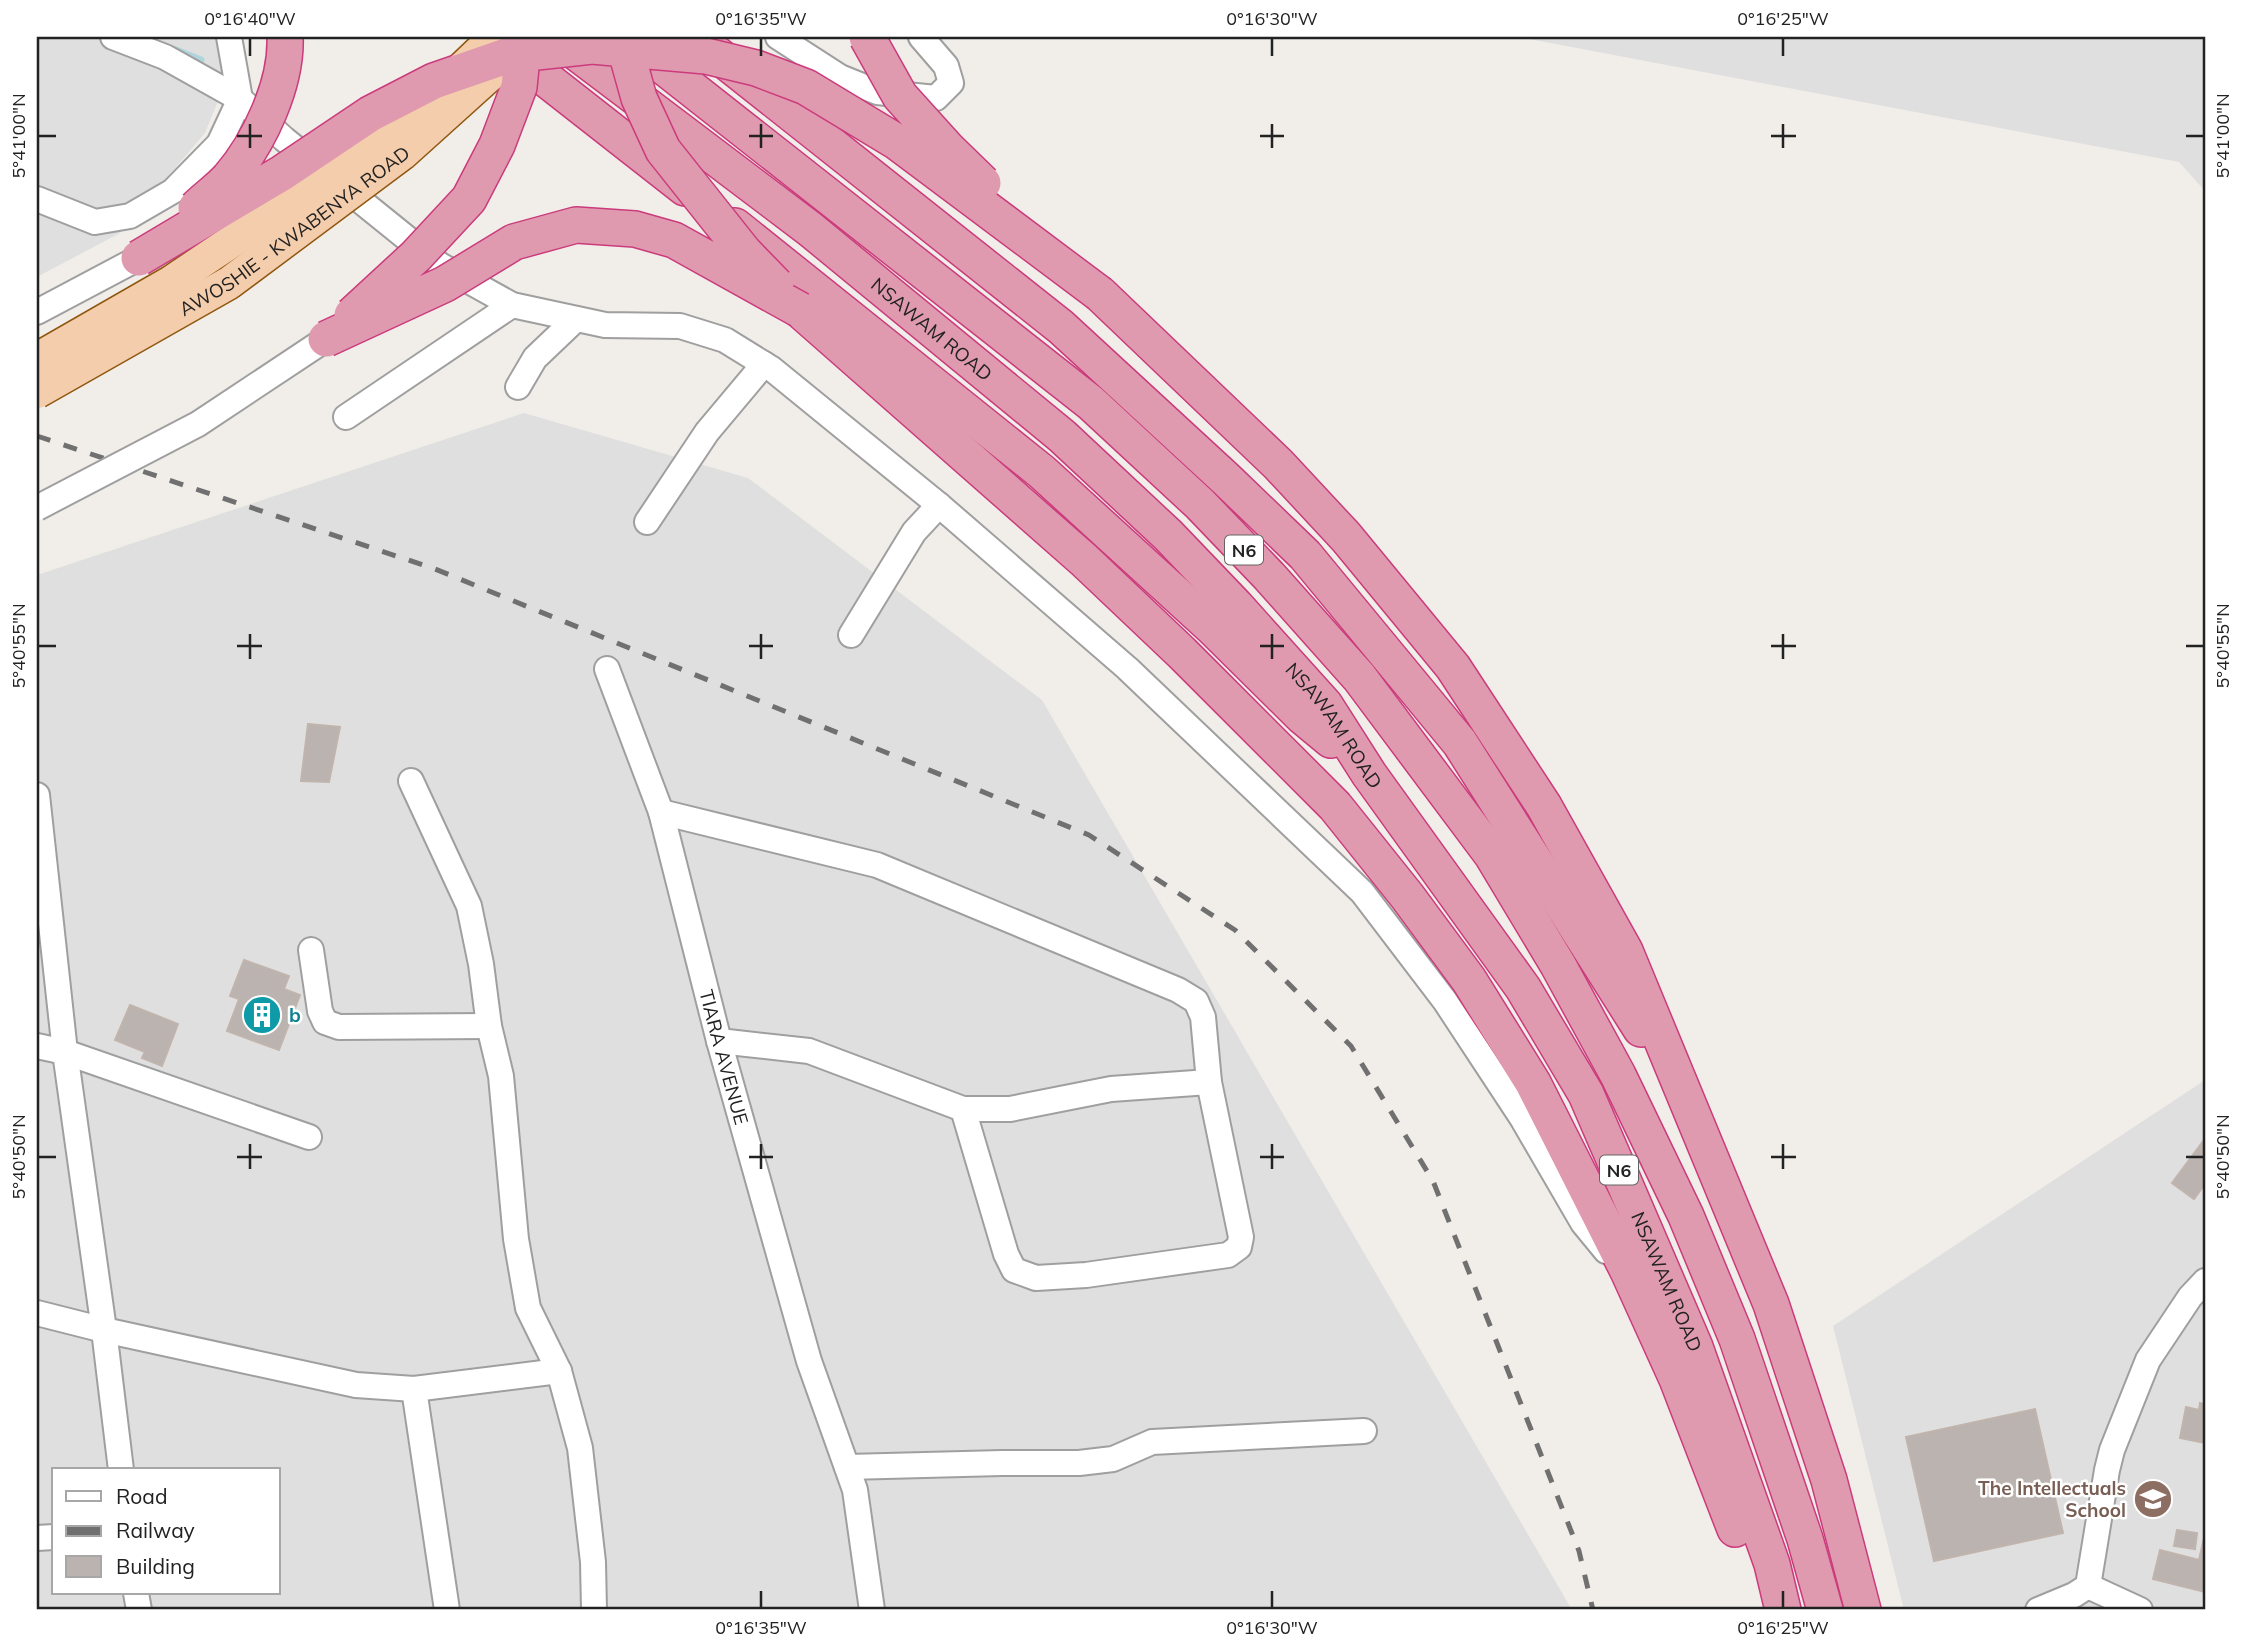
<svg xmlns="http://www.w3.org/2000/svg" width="2242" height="1647" viewBox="0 0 2242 1647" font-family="Mulish,sans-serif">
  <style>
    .residential { fill: #e0dfdf; fill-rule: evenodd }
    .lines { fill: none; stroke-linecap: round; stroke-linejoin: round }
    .stream { stroke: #afd5da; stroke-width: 7 }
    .building { fill: #bab3af; stroke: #c1b4ad; stroke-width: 2 }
    .minor-casing { stroke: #9f9f9f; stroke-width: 28 }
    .highway-casing { stroke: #cb3b7c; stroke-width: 38 }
    .minor { stroke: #fff; stroke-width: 24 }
    .highway { stroke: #e09aaf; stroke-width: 35 }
    .rail { stroke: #707070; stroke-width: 5; stroke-dasharray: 14 14; stroke-linecap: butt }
    .minor-bridge-casing { stroke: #9f9f9f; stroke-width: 28; stroke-linecap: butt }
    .major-bridge-casing { stroke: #90570f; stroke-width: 35; stroke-linecap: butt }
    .highway-bridge-casing { stroke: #cb3b7c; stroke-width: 38; stroke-linecap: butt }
    .minor-bridge { stroke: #fff; stroke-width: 24 }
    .major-bridge { stroke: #f4cdac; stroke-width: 32 }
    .highway-bridge { stroke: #e09aaf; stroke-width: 35 }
    .ticks { fill: none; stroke: #222; stroke-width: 2.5 }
    .labels { text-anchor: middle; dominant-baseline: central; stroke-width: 5; stroke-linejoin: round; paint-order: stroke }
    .shield { fill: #fff; stroke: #646464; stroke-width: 2 }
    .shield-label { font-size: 18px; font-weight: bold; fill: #222 }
    .street-label { font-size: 19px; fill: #222; stroke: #fff }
    .culture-label { font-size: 19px; font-weight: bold; fill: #0d838f; stroke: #fff; text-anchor: start }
    .education-label { font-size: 19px; font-weight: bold; fill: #785e54; stroke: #fff; text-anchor: end }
    .neatline { fill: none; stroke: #222; stroke-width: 2.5 }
    .ticks-label { font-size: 18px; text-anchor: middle; fill: #222 }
  </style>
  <rect width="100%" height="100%" fill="#f1eeea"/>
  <path class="residential" d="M37 37H230L235 60 205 133 120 233 37 277Z
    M1519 37H2205V191L2179 162Z
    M524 413 748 478 1042 700 1572 1610H37V575ZM54 1470H278V1593H54Z
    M2205 1080V1610H1904L1833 1326Z"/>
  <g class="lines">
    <path class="stream" d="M176 50 201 60"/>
  </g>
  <path class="building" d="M308 724 340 727 329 782 301 781Z
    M244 960 289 976 284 989 300 995 279 1050 227 1031 239 999 230 996Z
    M130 1005 178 1024 162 1066 142 1058 145 1052 115 1040Z
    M2204 1140 2205 1184 2194 1199 2172 1183Z
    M2200 1403 2205 1404V1443L2180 1438 2186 1407 2199 1410Z
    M2035 1409 2063 1533 1934 1561 1906 1437Z
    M2177 1530 2197 1533 2195 1549 2174 1546Z
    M2205 1533V1592L2153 1579 2160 1550 2199 1560Z"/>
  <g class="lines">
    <g class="minor-casing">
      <g id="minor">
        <path d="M113 37 165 57 240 99 284 139 440 265 512 305 605 325 680 326 725 340 772 369 939 505 1127 668 1362 892 1445 1001 1522 1118 1583 1223 1606 1251"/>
        <path d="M778 37 840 77 877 92 936 98 951 83 946 66 921 37"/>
        <path d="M37 199 95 222 130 216 173 191 219 144 240 99 229 37"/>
        <path d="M37 312 139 258"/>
        <path d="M518 387 535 358 576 319"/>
        <path d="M346 417 512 305"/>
        <path d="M647 522 707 432 764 364"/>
        <path d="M851 635 914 532 939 505"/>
        <path id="s1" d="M607 669 661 812 719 1041 809 1361 855 1490 872 1610"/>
        <path d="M411 781 469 906 481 964 489 1026 501 1076 516 1239 528 1308 559 1371 580 1448 593 1562 594 1610"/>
        <path d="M37 795 65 1052 104 1330 121 1470"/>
        <path d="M661 812 877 865 1178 990 1196 1001 1203 1017 1209 1082 1241 1237 1239 1247 1228 1255 1086 1275 1036 1278 1014 1270 1006 1254 963 1109"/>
        <path d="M311 950 320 1011 325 1022 339 1027 489 1026"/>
        <path d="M719 1041 809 1051 963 1109H1010L1111 1089 1209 1082"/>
        <path d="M37 1046 65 1052 309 1137"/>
        <path d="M37 1313 104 1330 356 1385 414 1389 559 1371"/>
        <path d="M414 1389 447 1610"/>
        <path d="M847 1467 1002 1463H1079L1113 1459 1152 1442 1364 1431"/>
        <path d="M37 1538 54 1537"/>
        <path d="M2088 1586 2140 1610"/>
        <path d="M136 1593 139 1610"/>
        <path d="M2038 1610 2074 1595 2088 1586 2107 1470 2112 1450 2148 1360 2190 1297 2205 1281"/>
      </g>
    </g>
    <g class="highway-casing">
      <g id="highway">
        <path id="s2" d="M556 37 810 229 1062 436 1168 535 1236 606 1325 705 1369 774 1523 988 1586 1094 1695 1347 1772 1564 1783 1610"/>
        <path d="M695 37 1061 327 1226 479 1305 555 1460 743 1641 1029"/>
        <path d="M631 41 1091 403 1200 504 1269 576 1359 677 1492 855 1558 965 1618 1075 1686 1216 1737 1339 1805 1539 1825 1610"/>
        <path d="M500 43 685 188"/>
        <path d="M735 226 1042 472 1213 628 1302 716 1331 740"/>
        <path d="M1100 294 1278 464 1346 537 1453 667 1544 806 1625 951 1771 1304 1829 1480 1863 1610"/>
        <path d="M800 310 1084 560 1182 653 1335 806 1407 896 1469 980 1533 1083 1628 1271 1677 1379 1735 1529"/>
      </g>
    </g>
    <use href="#minor" class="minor"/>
    <use href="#highway" class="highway"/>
    <path class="rail" d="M37 436 435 569 1089 835 1235 930 1351 1046 1433 1181 1579 1551 1593 1610"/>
    <g class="minor-bridge-casing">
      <path id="minor-bridge" d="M37 508 198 424 326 339"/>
    </g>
    <g class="major-bridge-casing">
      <g id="major-bridge">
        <path d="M37 359 171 282 307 191 429 100 495 37"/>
        <path id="s3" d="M37 392 229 283 402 154 513 54"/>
      </g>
    </g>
    <g class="highway-bridge-casing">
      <path id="highway-bridge" d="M622 37 639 98 663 150 744 252 776 285
        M867 37 900 96 947 148 983 183
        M196 208C206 198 219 189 229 178 259 143 287 84 285 37
        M139 258 282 173 370 114 434 81 509 55 592 46 706 56 756 68 806 87 897 142 1100 294
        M352 315 416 256 469 199 497 145 519 87 524 37
        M326 339 445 284 514 242 576 225 635 229 674 240 800 310"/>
    </g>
    <use href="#minor-bridge" class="minor-bridge"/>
    <use href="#major-bridge" class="major-bridge"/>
    <use href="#highway-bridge" class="highway-bridge"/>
  </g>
  <path class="ticks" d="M250 38V56M761 38V56M1272 38V56M1783 38V56M250 124V148M761 124V148M1272 124V148M1783 124V148M38 136H56M237 136H262M749 136H773M1260 136H1284M1771 136H1796M2186 136H2204M250 634V659M761 634V659M1272 634V659M1783 634V659M38 646H56M237 646H262M749 646H773M1260 646H1284M1771 646H1796M2186 646H2204M250 1144V1169M761 1144V1169M1272 1144V1169M1783 1144V1169M38 1157H56M237 1157H262M749 1157H773M1260 1157H1284M1771 1157H1796M2186 1157H2204M761 1591V1608M1272 1591V1608M1783 1591V1608"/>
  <defs>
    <g id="building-disc" transform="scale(2.0125)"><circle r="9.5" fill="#0f9aa8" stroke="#fff"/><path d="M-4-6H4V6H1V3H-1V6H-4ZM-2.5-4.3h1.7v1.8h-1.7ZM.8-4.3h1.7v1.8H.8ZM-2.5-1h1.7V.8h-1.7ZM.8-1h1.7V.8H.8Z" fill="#fff"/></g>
    <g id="school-disc" transform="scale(2.0125)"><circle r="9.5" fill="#8d6e63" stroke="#fff"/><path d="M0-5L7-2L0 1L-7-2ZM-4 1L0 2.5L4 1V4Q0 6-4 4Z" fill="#fff"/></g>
  </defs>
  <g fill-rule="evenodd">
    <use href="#building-disc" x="262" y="1015"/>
    <use href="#school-disc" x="2153" y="1499"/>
  </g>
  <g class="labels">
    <g class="shield">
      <rect x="1225" y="535.5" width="38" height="29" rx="5"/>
      <rect x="1600" y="1155.5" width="38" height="29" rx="5"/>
    </g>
    <g class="shield-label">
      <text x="1244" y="550">N6</text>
      <text x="1619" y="1170">N6</text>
    </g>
    <g class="street-label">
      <text stroke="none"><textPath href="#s3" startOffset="304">AWOSHIE - KWABENYA ROAD</textPath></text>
      <text stroke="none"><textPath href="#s2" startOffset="476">NSAWAM ROAD</textPath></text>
      <text stroke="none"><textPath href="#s2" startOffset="1043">NSAWAM ROAD</textPath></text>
      <text stroke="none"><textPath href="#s1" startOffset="406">TIARA AVENUE</textPath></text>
      <text stroke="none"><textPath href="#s2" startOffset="1694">NSAWAM ROAD</textPath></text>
    </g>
    <g class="culture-label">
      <text x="289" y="1015">b</text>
    </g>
    <g class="education-label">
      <text x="2126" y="1488">The Intellectuals<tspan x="2126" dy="22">School</tspan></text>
    </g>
  </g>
  <rect width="2242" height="1647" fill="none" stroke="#ffffff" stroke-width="77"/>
  <rect x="52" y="1468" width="228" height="126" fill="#ffffff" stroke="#a7a7a7" stroke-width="2"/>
  <rect x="66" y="1491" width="35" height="10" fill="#ffffff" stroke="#a7a7a7" stroke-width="2"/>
  <text x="116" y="1504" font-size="21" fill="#222222">Road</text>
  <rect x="66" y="1526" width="35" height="10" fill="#707070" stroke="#a7a7a7" stroke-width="2"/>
  <text x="116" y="1538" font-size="21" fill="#222222">Railway</text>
  <rect x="66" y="1556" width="35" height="21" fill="#bab3af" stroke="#a7a7a7" stroke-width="2"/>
  <text x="116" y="1574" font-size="21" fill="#222222">Building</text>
  <rect x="38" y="38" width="2166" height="1570" class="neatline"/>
  <g class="ticks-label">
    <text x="250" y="25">0°16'40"W</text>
    <text x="761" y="25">0°16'35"W</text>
    <text x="1272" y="25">0°16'30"W</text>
    <text x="1783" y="25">0°16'25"W</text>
    <text transform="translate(19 136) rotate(-90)" y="6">5°41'00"N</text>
    <text transform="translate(2223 136) rotate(-90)" y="6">5°41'00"N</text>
    <text transform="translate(19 646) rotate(-90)" y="6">5°40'55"N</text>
    <text transform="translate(2223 646) rotate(-90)" y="6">5°40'55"N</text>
    <text transform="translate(19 1157) rotate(-90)" y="6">5°40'50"N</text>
    <text transform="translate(2223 1157) rotate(-90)" y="6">5°40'50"N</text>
    <text x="761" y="1634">0°16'35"W</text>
    <text x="1272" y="1634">0°16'30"W</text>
    <text x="1783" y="1634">0°16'25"W</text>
  </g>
</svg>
